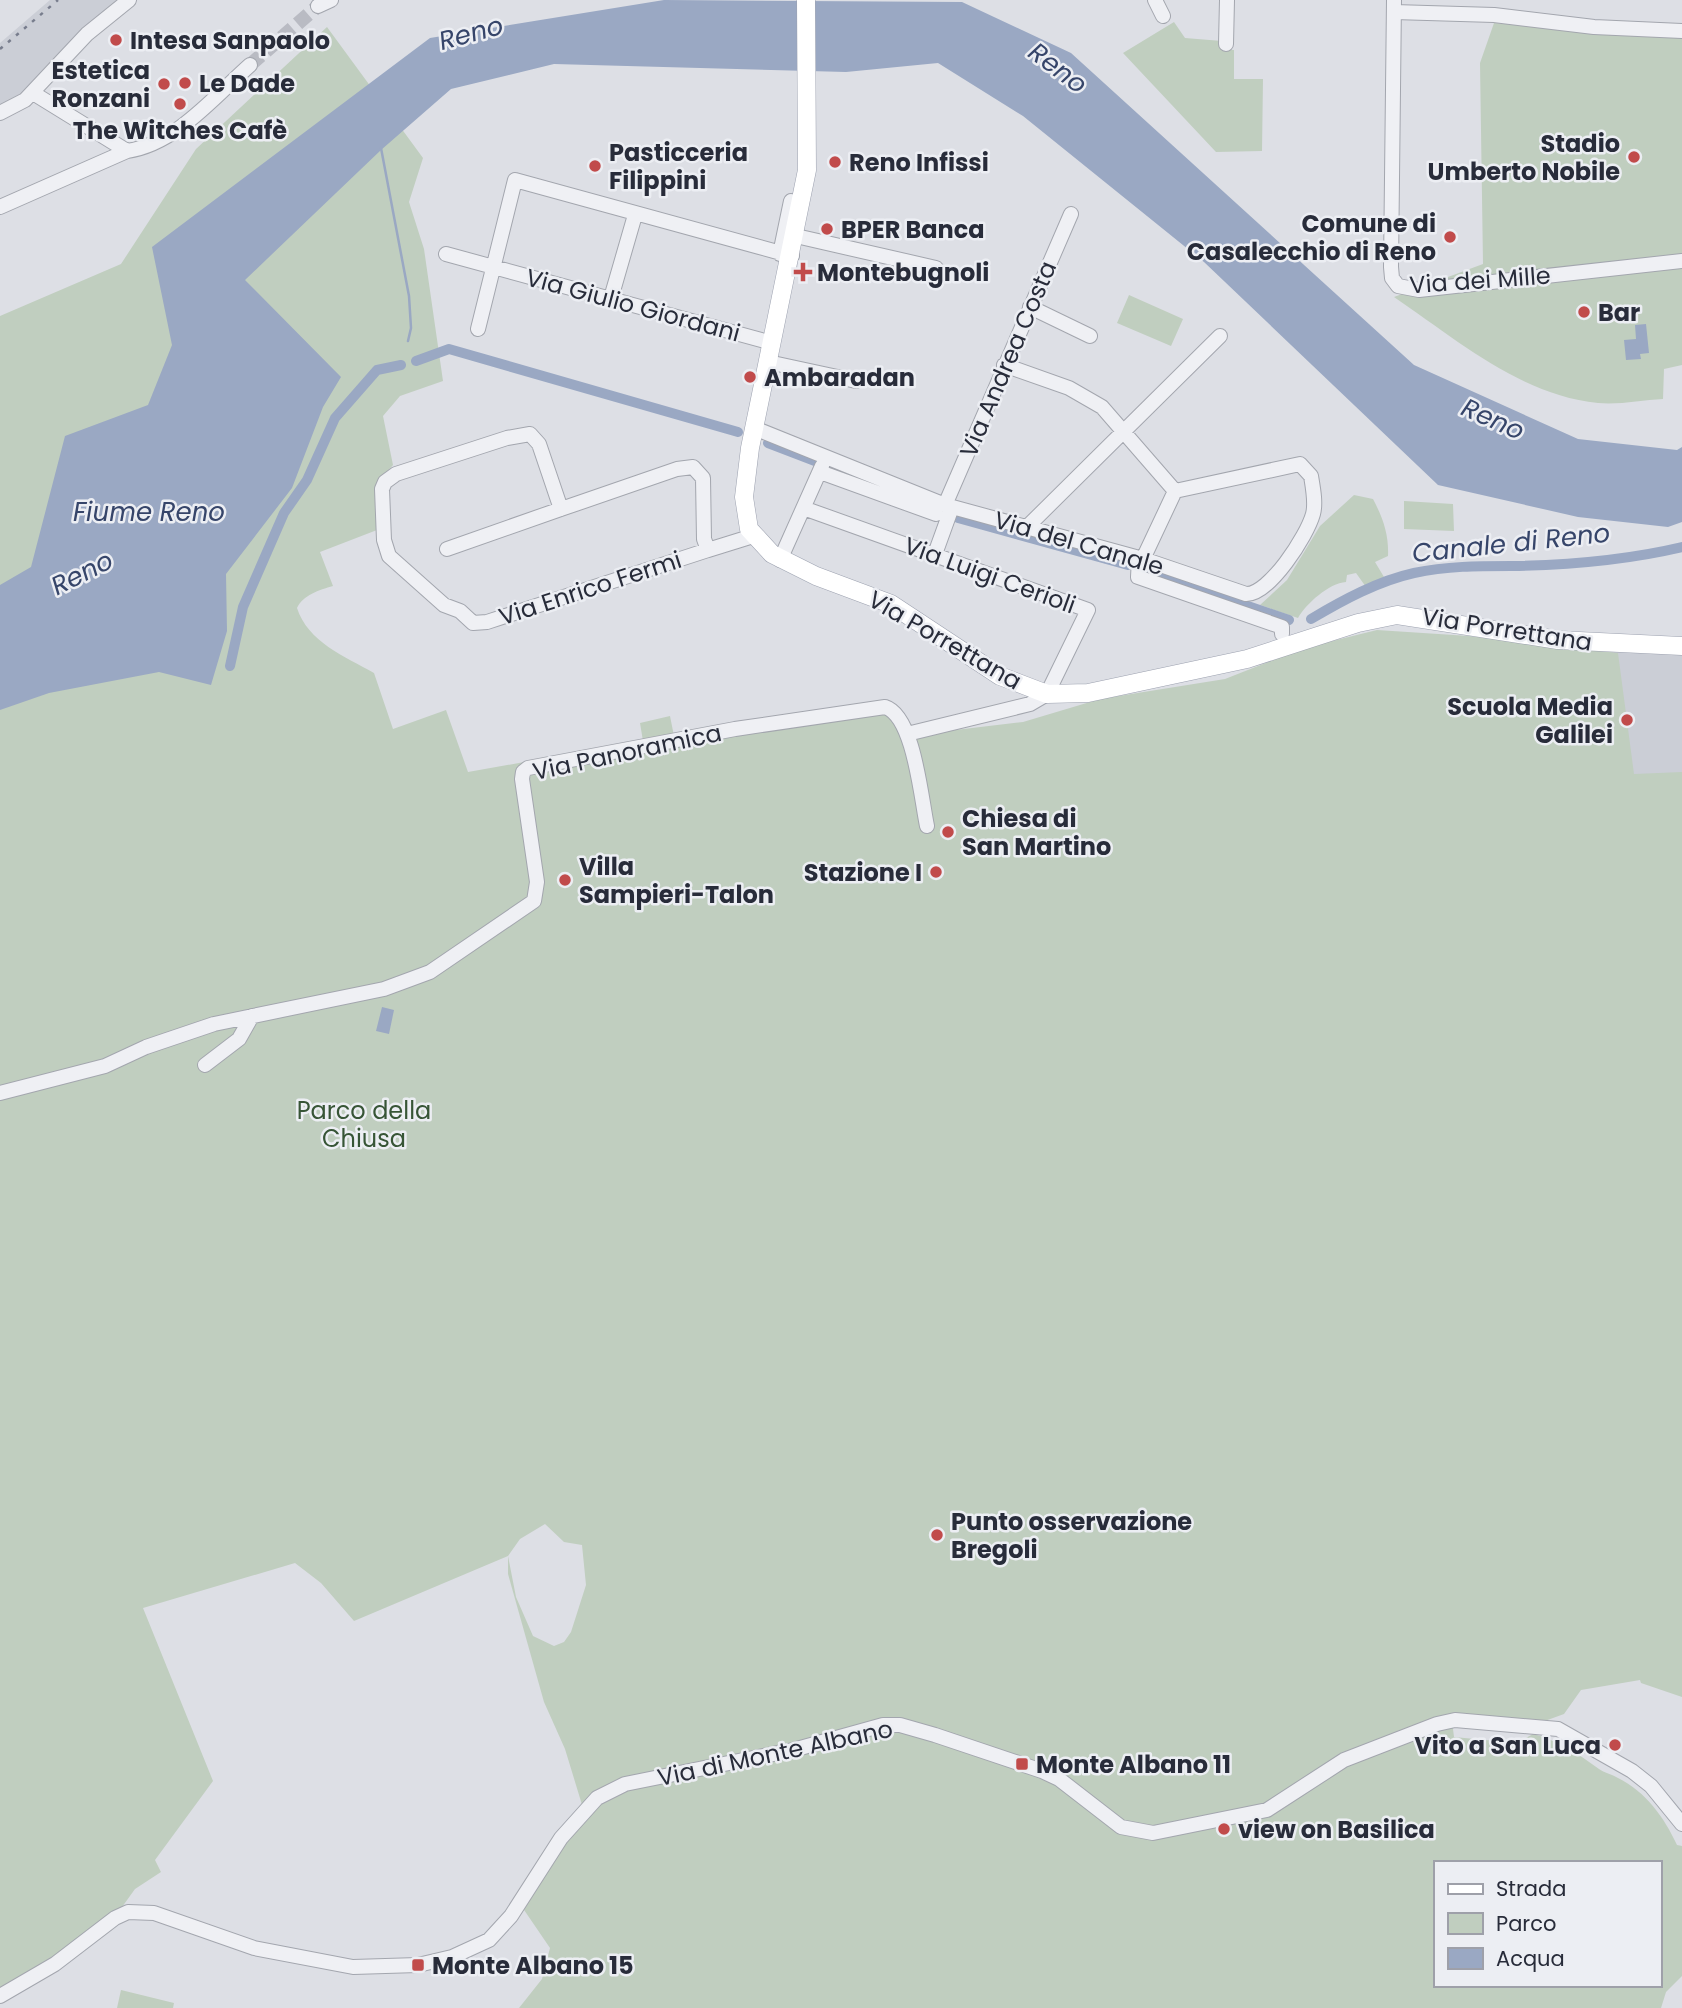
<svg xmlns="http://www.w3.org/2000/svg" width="1682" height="2008" viewBox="0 0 1682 2008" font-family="Poppins,sans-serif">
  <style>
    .built { fill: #cbced6 }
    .green { fill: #c0cebf; fill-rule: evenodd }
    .water { fill: #9aa8c3 }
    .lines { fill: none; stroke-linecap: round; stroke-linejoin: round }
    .stream { stroke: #9aa8c3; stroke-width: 2.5 }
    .canal { stroke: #9aa8c3; stroke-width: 10 }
    .minor-tunnel { stroke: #b9bbc3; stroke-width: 14; stroke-dasharray: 14 7; stroke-linecap: butt }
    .minor-casing { stroke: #a3a6ae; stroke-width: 16 }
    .major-casing { stroke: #9da2b0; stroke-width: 19 }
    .minor { stroke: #eff0f4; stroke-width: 14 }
    .major { stroke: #fff; stroke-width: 18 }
    .rail { stroke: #787d8d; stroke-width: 2.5; stroke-dasharray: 3.5 7; stroke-linecap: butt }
    .poi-dot { fill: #c14b4b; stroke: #eceef3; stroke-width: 2.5 }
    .labels { text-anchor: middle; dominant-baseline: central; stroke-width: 5; stroke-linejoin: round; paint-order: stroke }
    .poi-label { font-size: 24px; font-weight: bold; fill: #282c3a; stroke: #eceef3; text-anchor: start }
    .street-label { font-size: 24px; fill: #282c3a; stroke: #eceef3 }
    .park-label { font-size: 24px; fill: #375536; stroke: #eceef3 }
    .water-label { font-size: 26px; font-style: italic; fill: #36456a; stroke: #eceef3 }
  </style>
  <rect width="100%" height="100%" fill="#dddfe5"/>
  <path class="built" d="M50 0H123L32 87 0 110V43Z
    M1558 640 1682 646V793L1589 816Z"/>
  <path class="green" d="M1174 22 1185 38 1222 41 1223 49 1234 50V79H1263L1262 151 1216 152 1123 53Z
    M1494 23 1575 29 1682 31V365L1664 369 1663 399C1642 400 1619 405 1598 403 1520 395 1456 339 1394 297L1483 264 1480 63Z
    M327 27 423 158 409 202 424 249 443 381 400 396 383 416 393 465 376 484 377 530 320 552 333 586C319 590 303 595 297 608 308 642 344 656 374 673L393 729 446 710 468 772 643 741 640 723 670 716 674 736 886 709 905 736 1023 722 1100 699 1225 679 1304 648 1377 630 1469 636 1618 653 1634 774 1682 772V1697L1641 1683 1640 1680 1581 1690 1564 1714 1542 1722 1452 1721 1454 1737 1517 1743 1533 1734C1559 1741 1577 1753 1599 1769 1604 1773 1612 1774 1618 1778 1646 1792 1664 1817 1677 1845L1682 1846V1976L1666 1992 1661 2008H519L542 1979 550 1948 520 1904 583 1808 565 1749 544 1702 508 1574V1556L354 1621 321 1583 295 1563 143 1608 213 1781 155 1860 161 1872 135 1889 117 1914 0 1994V316L121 264 196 149ZM545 1524 564 1542 582 1545 586 1585 571 1632 564 1642 554 1646 533 1636 516 1597 508 1556 520 1539ZM1435 1863H1659V1985H1435Z
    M1129 295 1183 319 1171 346 1117 323Z
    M1354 495 1373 499C1383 518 1389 535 1388 556L1375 562 1384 577 1366 587 1356 573 1347 575 1346 582C1329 583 1306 604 1298 618L1260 605 1287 580 1320 526Z
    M1404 501 1453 504 1454 531 1404 529Z
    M121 1990 174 2003 173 2008H117Z"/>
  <path class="water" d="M664 0 962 2 1071 53 1414 365 1578 439 1677 450 1682 447V522L1668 527 1578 517 1438 485 1204 262 1023 116 938 63 846 72 554 64 451 89 381 150 245 280 341 377 323 407 292 488 226 574 227 631 211 685 159 672 49 693 0 710V585L31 567 65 436 148 405 172 345 152 247 430 38Z
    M1646 324 1649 353 1640 354 1641 359 1626 360 1624 340 1636 339 1635 325Z
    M382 1007 394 1010 389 1034 376 1031Z"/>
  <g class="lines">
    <path class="stream" d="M381 148 409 296 411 328 408 341"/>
    <path class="canal" d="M416 361 449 349 738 432
      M768 443 815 461
      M831 467 884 488
      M958 518 1128 565
      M1148 572 1289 620
      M1311 619C1343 600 1378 581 1414 573 1447 566 1478 566 1511 566 1568 565 1627 560 1682 547
      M230 666 243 607 284 513 307 480 335 418 377 370 401 365"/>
    <path class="minor-tunnel" d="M250 65 318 6"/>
    <g class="minor-casing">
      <path id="minor" d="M1155 0 1163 16
        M1394 0 1391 267 1392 278 1398 286 1419 290 1682 261
        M318 6 331 0
        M1394 12 1494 15 1594 27 1682 31
        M1226 44 1227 0
        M33 93 127 151
        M0 113 25 100 87 34 129 0
        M0 207 127 151C176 144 215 96 250 65
        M796 236 936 268
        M446 254 772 343
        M780 254 791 201
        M611 298 635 215
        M1030 307 1090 336
        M478 329 515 180 792 256
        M768 362 856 381
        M1004 365 1069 388 1102 407 1175 491
        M754 428 945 505 1143 559 1246 594C1269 595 1307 536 1313 514 1316 503 1313 488 1311 476L1300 464 1175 491
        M820 472 936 514
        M945 505 1071 214
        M806 509 1088 610 1047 694 1030 704 907 734
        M1026 528 1220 336
        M447 549 561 509
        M708 550 487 622 473 623 460 611 444 605 389 556 384 540 382 489 385 482 396 474 507 438 530 434 539 444 561 509 677 469 693 467 703 478 704 539 708 550 753 536
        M935 554 952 507
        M1139 559 1138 577 1282 627V634
        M1143 559 1175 491
        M780 560 822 466
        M205 1065 239 1039 252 1016
        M0 1093 105 1066 146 1047 214 1024 384 989 430 972 534 901 537 882 522 779 523 772 528 768 735 729 885 707C914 716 921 798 927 826
        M0 1996 55 1964 115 1918 128 1912 154 1913 254 1948 353 1967 418 1965 452 1957 489 1940 511 1916 561 1838 597 1798 625 1784 793 1750 883 1725H900L935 1735 1042 1771 1059 1779 1121 1827 1153 1833 1267 1810 1344 1760 1437 1724 1455 1720 1558 1729 1632 1771 1651 1786 1682 1824"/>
    </g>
    <g class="major-casing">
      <path id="major" d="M806 0 807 170 750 448 744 497 749 529 772 554 816 576 891 604 1000 676 1047 694 1088 693 1247 659 1358 623 1397 615 1558 640 1682 646"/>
    </g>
    <use href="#minor" class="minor"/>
    <use href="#major" class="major"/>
    <path class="rail" d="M0 49 58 0"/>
  </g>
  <g class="poi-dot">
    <circle cx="116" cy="40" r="7"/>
    <circle cx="185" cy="83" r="7"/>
    <circle cx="164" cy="84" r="7"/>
    <circle cx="180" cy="104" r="7"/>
    <circle cx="1634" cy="157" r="7"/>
    <circle cx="835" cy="162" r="7"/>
    <circle cx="595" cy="166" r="7"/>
    <circle cx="827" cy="229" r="7"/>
    <circle cx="1450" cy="237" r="7"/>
    <path d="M799.5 261.5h7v7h7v7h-7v7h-7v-7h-7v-7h7z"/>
    <circle cx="1584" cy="312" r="7"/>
    <circle cx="750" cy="377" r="7"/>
    <circle cx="1627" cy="720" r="7"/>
    <circle cx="948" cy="832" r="7"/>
    <circle cx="936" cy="872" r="7"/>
    <circle cx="565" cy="880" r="7"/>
    <circle cx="937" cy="1535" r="7"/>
    <circle cx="1615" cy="1745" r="7"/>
    <rect x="1015" y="1757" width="14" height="14" rx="3.5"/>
    <circle cx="1224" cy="1829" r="7"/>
    <rect x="411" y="1958" width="14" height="14" rx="3.5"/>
  </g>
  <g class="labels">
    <g class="poi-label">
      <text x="130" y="40">Intesa Sanpaolo</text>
      <text x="150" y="70" text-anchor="end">Estetica<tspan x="150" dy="28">Ronzani</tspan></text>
      <text x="199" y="83">Le Dade</text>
      <text x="180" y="130" text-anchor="middle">The Witches Cafè</text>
      <text x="1620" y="143" text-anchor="end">Stadio<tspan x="1620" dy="28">Umberto Nobile</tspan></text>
      <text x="609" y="152">Pasticceria<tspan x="609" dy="28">Filippini</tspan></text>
      <text x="849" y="162">Reno Infissi</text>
      <text x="1436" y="223" text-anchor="end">Comune di<tspan x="1436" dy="28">Casalecchio di Reno</tspan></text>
      <text x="841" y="229">BPER Banca</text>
      <text x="817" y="272">Montebugnoli</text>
      <text x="1598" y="312">Bar</text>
      <text x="764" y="377">Ambaradan</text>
      <text x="1613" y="706" text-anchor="end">Scuola Media<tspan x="1613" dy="28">Galilei</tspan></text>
      <text x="962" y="818">Chiesa di<tspan x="962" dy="28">San Martino</tspan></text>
      <text x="579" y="866">Villa<tspan x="579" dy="28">Sampieri-Talon</tspan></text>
      <text x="922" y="872" text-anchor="end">Stazione I</text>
      <text x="951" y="1521">Punto osservazione<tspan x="951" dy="28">Bregoli</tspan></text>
      <text x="1601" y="1745" text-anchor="end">Vito a San Luca</text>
      <text x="1036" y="1764">Monte Albano 11</text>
      <text x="1238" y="1829">view on Basilica</text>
      <text x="432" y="1965">Monte Albano 15</text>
    </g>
    <g class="street-label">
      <text transform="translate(1480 280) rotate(-4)">Via dei Mille</text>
      <text transform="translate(633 305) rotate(15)">Via Giulio Giordani</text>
      <text transform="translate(1008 359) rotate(-67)">Via Andrea Costa</text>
      <text transform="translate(1079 543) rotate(16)">Via del Canale</text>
      <text transform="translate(990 575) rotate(20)">Via Luigi Cerioli</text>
      <text transform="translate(590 588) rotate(-18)">Via Enrico Fermi</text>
      <text transform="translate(1507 629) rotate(9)">Via Porrettana</text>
      <text transform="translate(945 640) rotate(30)">Via Porrettana</text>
      <text transform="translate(627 752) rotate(-12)">Via Panoramica</text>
      <text transform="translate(775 1753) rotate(-12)">Via di Monte Albano</text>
    </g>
    <g class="park-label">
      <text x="364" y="1110">Parco della<tspan x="364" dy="28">Chiusa</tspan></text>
    </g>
    <g class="water-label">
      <text transform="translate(471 33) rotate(-15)">Reno</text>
      <text transform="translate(1058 68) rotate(37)">Reno</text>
      <text transform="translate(1493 419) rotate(24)">Reno</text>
      <text x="149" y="512">Fiume Reno</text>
      <text transform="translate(1511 543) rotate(-6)">Canale di Reno</text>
      <text transform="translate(82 573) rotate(-27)">Reno</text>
    </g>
  </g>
  <rect x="1434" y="1861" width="228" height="126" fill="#eceef3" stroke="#9ea0a9" stroke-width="2"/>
  <rect x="1448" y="1884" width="35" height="10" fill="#ffffff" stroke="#9ea0a9" stroke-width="2"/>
  <text x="1496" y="1896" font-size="21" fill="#282c3a">Strada</text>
  <rect x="1448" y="1913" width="35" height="21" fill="#c0cebf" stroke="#9ea0a9" stroke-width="2"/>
  <text x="1496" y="1931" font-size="21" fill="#282c3a">Parco</text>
  <rect x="1448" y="1948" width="35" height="21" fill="#9aa8c3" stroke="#9ea0a9" stroke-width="2"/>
  <text x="1496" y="1966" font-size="21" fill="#282c3a">Acqua</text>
</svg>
